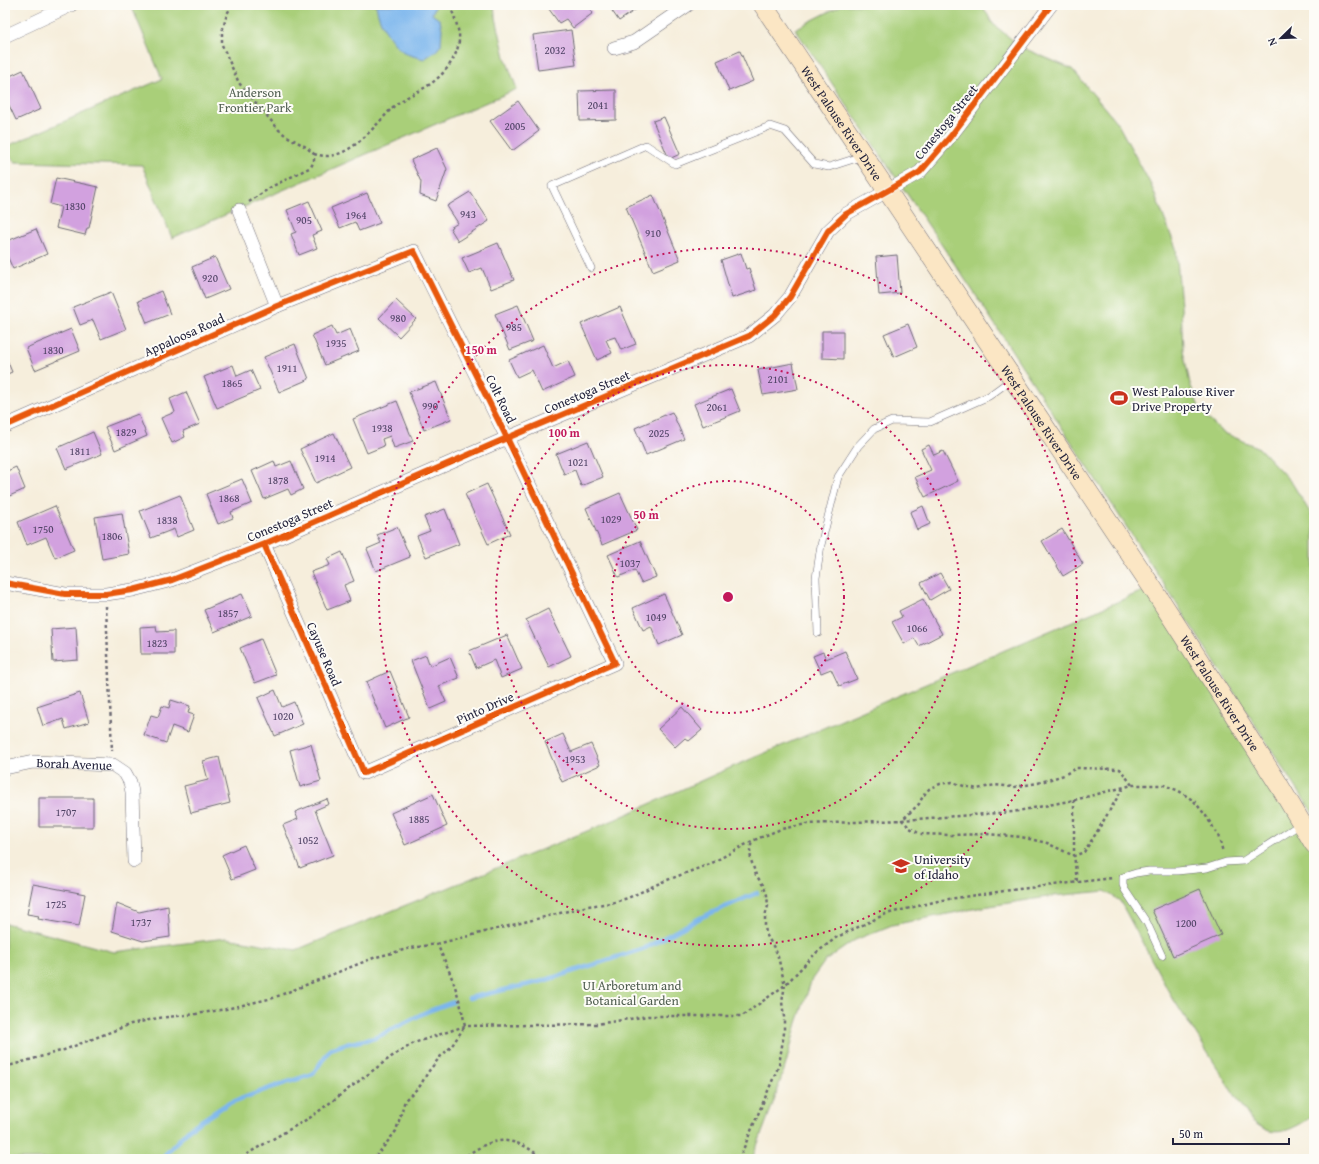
<svg xmlns="http://www.w3.org/2000/svg" width="1319" height="1164" viewBox="0 0 1319 1164" font-family="'Gentium Book Plus',serif">
  <style>
    .green { fill: #a9cf79; stroke: #66785a }
    .water { fill: #7cb6ed; stroke: #4f6c94 }
    .lines { fill: none; stroke-linecap: round; stroke-linejoin: round }
    .stream { stroke: #7cb6ed; stroke-width: 4.5 }
    .building { fill: #d2a1df }
    .lane-casing { stroke: #6c6973; stroke-width: 8 }
    .street-casing { stroke: #6c6973; stroke-width: 14 }
    .secondary-casing { stroke: #6c6973; stroke-width: 20 }
    .path { stroke: #6c6973; stroke-width: 2.5; stroke-dasharray: 3 3; stroke-linecap: butt }
    .lane { stroke: #fff; stroke-width: 7 }
    .street { stroke: #fff; stroke-width: 13 }
    .secondary { stroke: #fbe6c4; stroke-width: 19 }
    .cycleway-casing { stroke: #fdfcf7; stroke-width: 8 }
    .cycleway { stroke: #e8590c; stroke-width: 6 }
    .marked { fill: none; stroke: #e8590c; stroke-width: 3; stroke-dasharray: 8 5; stroke-linejoin: round }
    .ring { fill: none; stroke: #c2185b; stroke-width: 2; stroke-dasharray: 2 4 }
    .labels { text-anchor: middle; dominant-baseline: central; stroke-width: 4; stroke-linejoin: round; paint-order: stroke }
    .number-label { font-size: 11px; fill: #4e4264 }
    .park-label { font-size: 13px; fill: #515f51; stroke: #fdfcf7 }
    .street-label { font-size: 13px; fill: #22223b; stroke: #fdfcf7 }
    .poi-label { font-size: 13px; fill: #22223b; stroke: #fdfcf7; text-anchor: start }
    .centre { fill: #c2185b; stroke: #fdfcf7; stroke-width: 2 }
    .ring-label { font-size: 12px; text-anchor: middle; font-weight: bold; fill: #c2185b; stroke: #fdfcf7; stroke-width: 4; stroke-linejoin: round; paint-order: stroke }
  </style>
  <rect width="100%" height="100%" fill="#fdfcf7"/>
  <filter id="ink" filterUnits="userSpaceOnUse"><feTurbulence type="fractalNoise" baseFrequency=".025" numOctaves="2"/><feDisplacementMap in="SourceGraphic" scale="8" xChannelSelector="R" yChannelSelector="G"/><feConvolveMatrix kernelMatrix="1 2 1 2 8 2 1 2 1" color-interpolation-filters="sRGB"/></filter>
  <filter id="wash" filterUnits="userSpaceOnUse"><feTurbulence type="fractalNoise" baseFrequency=".012" numOctaves="4" result="noise"/><feDisplacementMap in="SourceGraphic" scale="16" xChannelSelector="R" yChannelSelector="G"/><feGaussianBlur stdDeviation="0.9" result="paint"/><feColorMatrix in="noise" values="0 0 0 0 0 0 0 0 0 0 0 0 0 0 0 0 0 1.4 0 .05"/><feComposite in="paint" operator="in"/></filter>
  <g filter="url(#wash)">
    <rect width="100%" height="100%" fill="#f6eedc"/>
    <path class="green" d="M131 5H499L494 9 505 57 517 89 172 238 142 165 15 162 5 150V147L162 79Z
      M842 5H982L993 24 1021 47 1072 69 1118 124 1151 185 1176 248 1181 306 1183 350 1190 384 1201 412 1222 432 1259 448 1292 483 1314 519V815L977 297 795 29Z
      M1152 587 1314 844V1116C1301 1123 1286 1135 1270 1131 1264 1130 1257 1124 1251 1120L1170 994 1120 901 1105 891 1054 896 983 907 892 925 855 940 825 961 812 979 797 1023 785 1067 771 1109 752 1159H5V923L114 952 226 938 296 950 614 820 716 774Z"/>
    <path class="water" d="M376 5H436L432 14 440 20 442 29 441 45 436 51 424 59C418 57 410 56 405 53 391 44 378 21 376 5Z"/>
    <g class="lines">
      <path class="stream" d="M469 998 543 981 645 948 702 917 757 893
        M161 1159 189 1129 227 1104 270 1088 313 1074 330 1049 345 1044 375 1038 426 1012 453 1002"/>
    </g>
    <g id="blocks">
      <path class="building" d="M546 5H587L593 13 573 28 566 19 559 23Z
        M608 5H636L638 8 619 21Z
        M571 30 576 65 538 70 533 35Z
        M740 51 753 81 729 91 717 61Z
        M23 70 41 109 16 120 7 101 5 102V73L8 71 10 76Z
        M616 90V120L580 121 579 91Z
        M518 101 539 131 512 151 490 121Z
        M664 117 680 154 669 159 653 121Z
        M437 148 447 169 436 201 420 195 421 182 411 160Z
        M56 178 98 187 89 228H87L85 235 56 228 61 207 50 204Z
        M470 192 489 221 458 241 450 228 458 223 447 206Z
        M367 193 380 223 359 231 355 222 340 228 331 208Z
        M653 195 680 260 653 271 626 207Z
        M309 201 322 231 312 235 317 248 299 255 291 234 296 232 287 210Z
        M36 229 47 254 13 269 5 251V242Z
        M498 243 514 280 491 289 482 268 469 273 462 258Z
        M741 253 746 269 749 268 756 290 732 298 721 260Z
        M897 255 900 293 879 295 876 257Z
        M215 257 229 289 205 299 192 267Z
        M161 291 170 314 147 323 138 301Z
        M111 292 126 329 101 339 93 320 80 325 73 307Z
        M396 300 416 319 399 337 379 318Z
        M518 305 533 341 510 350 495 314Z
        M620 307 636 344 621 350 615 337 606 340 612 353 597 360 581 324Z
        M908 324 917 347 894 357 884 334Z
        M332 326 336 335 350 329 359 351 325 365 312 335Z
        M71 329 80 351 35 370 26 348Z
        M822 331H843V359L822 358Z
        M295 344 309 379 279 392 264 357Z
        M543 345 553 368 568 361 575 377 542 392 532 370 517 377 509 360Z
        M5 355 12 372 5 375Z
        M793 363 798 389 763 395 758 370Z
        M233 365 237 376 251 370 260 390 217 408 204 377Z
        M436 382 451 419 424 430 409 392Z
        M731 389 740 411 703 426 694 404Z
        M186 392 200 424 183 431 185 437 172 443 161 418 175 412 170 399Z
        M397 401 413 441 394 448 390 436 382 439 384 446 367 453 353 419Z
        M672 412 684 439 646 455 635 428Z
        M138 414 147 436 115 450 105 427Z
        M93 432 102 454 66 469 57 448Z
        M334 433 350 467 316 483 300 449Z
        M588 441 603 477 581 486 575 470 564 474 556 454Z
        M929 445 934 455 943 451 958 481 925 497 915 477 931 470 921 449Z
        M274 461 276 467 291 461 303 489 291 495 288 489 264 499 252 471Z
        M16 467 25 489 5 498V472Z
        M242 479 252 503 231 512 233 518 218 524 206 494Z
        M487 484 510 534 488 544 465 494Z
        M620 493 637 530 602 545 586 508Z
        M180 495 194 530 177 537 174 529 151 538 140 511Z
        M55 506 74 550 55 558 46 537 27 545 18 522Z
        M923 506 930 524 917 530 910 512Z
        M445 509 459 544 426 557 417 536 430 531 424 517Z
        M122 513 129 554 102 559 95 517Z
        M397 527 410 557 376 571 367 549 381 543 377 535Z
        M1062 529 1083 564 1063 576 1042 541Z
        M640 541 656 577 641 583 635 570 618 577 608 555Z
        M342 552 354 581 344 585 350 601 327 610 311 572 330 565 327 559Z
        M940 573 949 589 930 600 921 583Z
        M242 594 252 616 214 632 204 610Z
        M664 594 682 635 659 645 651 626 643 630 633 608Z
        M923 599 942 634 919 646 914 638 904 644 892 622 902 617 899 611Z
        M548 609 571 656 549 667 526 620Z
        M156 626 157 632 174 631V654H141L140 627Z
        M76 627 78 660 53 662 51 629Z
        M507 635 522 669 501 678 494 660 476 668 469 651Z
        M261 639 276 675 255 683 240 648Z
        M845 651 857 679 839 686 831 669 821 673 813 656 823 652 826 659Z
        M426 655 430 666 450 657 459 678 439 686 446 702 430 709 411 661Z
        M390 671 409 717 385 728 366 682Z
        M275 690 282 707 294 702 303 724 275 736 258 698Z
        M80 693 89 722 66 729 63 719 43 726 37 707Z
        M171 700 190 706 188 713 194 715 188 732 172 726 166 743 144 735 151 715 158 717 162 706 169 708Z
        M682 707 702 730 689 741 685 738 675 747 658 729Z
        M563 734 571 752 591 744 600 765 562 782 545 742Z
        M311 744 321 781 300 787 290 750Z
        M219 757 230 803 191 813 184 786 208 780 203 761Z
        M433 794 447 826 405 845 391 813Z
        M39 798H93V827H39Z
        M327 799 329 804 315 810 333 855 300 868 283 825 298 819 295 812Z
        M244 845 255 870 232 879 222 855Z
        M33 884 85 894 79 926 38 919 39 916 27 914Z
        M1200 889 1221 935 1173 956 1152 910Z
        M117 903 139 912 168 906 170 937 143 941 112 931Z"/>
    </g>
  </g>
  <g filter="url(#ink)">
    <use href="#blocks" fill-opacity="0" stroke="#6c6973" stroke-width="1"/>
    <g class="lines">
      <g class="lane-casing">
        <path id="lane" d="M591 268 552 186 646 145 675 164 770 126 785 131 814 164 829 167 863 156
          M818 633 816 578 821 545 838 477 858 446 874 429 892 421 930 422 989 396 1012 379
          M1162 956 1147 923 1125 890 1123 885V877L1136 873 1149 871H1177L1207 868 1226 862 1243 861 1302 823"/>
      </g>
      <g class="street-casing">
        <g id="street">
          <path d="M5 36 71 5"/>
          <path d="M614 48 634 42 688 5"/>
          <path d="M239 210 277 306"/>
          <path d="M5 426 277 306 414 251 507 438 615 663 364 773 264 544"/>
          <path d="M5 583 65 594H106L133 590 172 580 264 544 507 438 749 336 775 315 790 297 828 231 846 214 887 191 920 172 950 137 1051 5"/>
          <path id="s1" d="M5 768 33 762 113 765 125 773 130 782 132 792 134 861"/>
        </g>
      </g>
      <g class="secondary-casing">
        <g id="secondary">
          <path id="s2" d="M763 5 1152 587 1279 785 1314 844"/>
        </g>
      </g>
      <path class="path" d="M232 5 227 14 222 32V45L239 83 279 130 285 135 306 147 314 154V161L311 167 271 187 249 202
        M314 154C318 155 322 156 326 156 348 156 367 135 381 120 385 116 389 111 393 107 403 98 414 94 424 88 442 78 461 56 459 34 457 24 454 14 449 5
        M106 606 112 751
        M1123 788 1095 835 1084 852 1074 856 1047 843 1021 837 986 834 950 835 920 834 910 828 902 820 919 804 923 796 929 789 940 784 952 782 964 786 977 789 995 785 1014 787 1038 783 1064 775 1076 768 1120 769 1132 785
        M1074 800V854L1077 882
        M437 944 588 906 611 903 628 898 662 882 710 864 752 841 781 829 807 824 902 820 1013 812 1074 800 1132 785H1164L1179 791 1194 801 1206 816 1218 835 1223 852
        M5 1067 64 1050 131 1024 158 1018 196 1014 226 1009 273 998 376 957 411 948 437 944C450 971 460 996 465 1026L451 1047 440 1057 428 1072 420 1086 405 1100 396 1131 374 1159
        M243 1159 247 1154 311 1117 391 1057 414 1043 465 1026 597 1024 648 1016H742L785 985 816 953 837 937 886 914 942 900 1011 890 1113 878
        M462 1159C478 1147 496 1136 516 1143 526 1145 535 1153 543 1159
        M739 1159 779 1065 784 1033V1017L782 1002 785 985 777 953 766 934 765 925V916L768 906 767 895 763 885 756 875 751 860 750 850 752 841"/>
      <use href="#lane" class="lane"/>
      <use href="#street" class="street"/>
      <use href="#secondary" class="secondary"/>
      <g class="cycleway-casing">
        <path id="cycleway" d="M5 426 277 306 414 251 507 438 615 663 364 773 264 544
          M5 583 65 594H106L133 590 172 580 264 544 507 438 749 336 775 315 790 297 828 231 846 214 887 191 920 172 950 137 1051 5"/>
      </g>
      <use href="#cycleway" class="cycleway"/>
    </g>
  </g>
  <path class="marked" d="M507 438 615 663 364 773 264 544Z"/>
  <g class="ring">
    <circle cx="728" cy="597" r="116"/>
    <circle cx="728" cy="597" r="232"/>
    <circle cx="728" cy="597" r="349"/>
  </g>
  <defs>
    <g id="stadium-bare" transform="scale(1.38)"><path d="M0-5a6.5 5 0 1 0 0 10a6.5 5 0 1 0 0-10ZM-3.5-1.8h7v3.6h-7Z" fill="#c8321e" stroke="#fdfcf7" stroke-width="2.5" paint-order="stroke"/></g>
    <g id="university-bare" transform="scale(1.38)"><path d="M0-5L7-2L0 1L-7-2ZM-4 1L0 2.5L4 1V4Q0 6-4 4Z" fill="#c8321e" stroke="#fdfcf7" stroke-width="2.5" paint-order="stroke"/></g>
  </defs>
  <g fill-rule="evenodd">
    <use href="#stadium-bare" x="1119" y="398"/>
    <use href="#university-bare" x="901" y="866"/>
  </g>
  <g class="labels">
    <g class="number-label">
      <text x="555" y="50">2032</text>
      <text x="598" y="105">2041</text>
      <text x="515" y="126">2005</text>
      <text x="75" y="206">1830</text>
      <text x="468" y="214">943</text>
      <text x="356" y="215">1964</text>
      <text x="304" y="220">905</text>
      <text x="653" y="233">910</text>
      <text x="210" y="278">920</text>
      <text x="398" y="318">980</text>
      <text x="514" y="327">985</text>
      <text x="336" y="343">1935</text>
      <text x="53" y="350">1830</text>
      <text x="287" y="368">1911</text>
      <text x="778" y="379">2101</text>
      <text x="232" y="383">1865</text>
      <text x="430" y="406">990</text>
      <text x="717" y="407">2061</text>
      <text x="382" y="428">1938</text>
      <text x="126" y="432">1829</text>
      <text x="659" y="433">2025</text>
      <text x="80" y="451">1811</text>
      <text x="325" y="458">1914</text>
      <text x="578" y="462">1021</text>
      <text x="278" y="480">1878</text>
      <text x="229" y="498">1868</text>
      <text x="611" y="519">1029</text>
      <text x="167" y="520">1838</text>
      <text x="43" y="529">1750</text>
      <text x="112" y="536">1806</text>
      <text x="630" y="563">1037</text>
      <text x="228" y="613">1857</text>
      <text x="656" y="617">1049</text>
      <text x="917" y="628">1066</text>
      <text x="157" y="643">1823</text>
      <text x="283" y="716">1020</text>
      <text x="575" y="759">1953</text>
      <text x="66" y="812">1707</text>
      <text x="419" y="819">1885</text>
      <text x="308" y="840">1052</text>
      <text x="56" y="904">1725</text>
      <text x="141" y="922">1737</text>
      <text x="1186" y="923">1200</text>
    </g>
    <g class="park-label">
      <text x="255" y="92">Anderson<tspan x="255" dy="15">Frontier Park</tspan></text>
      <text x="632" y="985">UI Arboretum and<tspan x="632" dy="15">Botanical Garden</tspan></text>
    </g>
    <g class="street-label">
      <text transform="translate(946 122) rotate(-51)">Conestoga Street</text>
      <text stroke="none"><textPath href="#s2" startOffset="142">West Palouse River Drive</textPath></text>
      <text transform="translate(184 335) rotate(-24)">Appaloosa Road</text>
      <text transform="translate(587 392) rotate(-23)">Conestoga Street</text>
      <text transform="translate(501 399) rotate(64)">Colt Road</text>
      <text stroke="none"><textPath href="#s2" startOffset="502">West Palouse River Drive</textPath></text>
      <text transform="translate(290 520) rotate(-23)">Conestoga Street</text>
      <text transform="translate(324 654) rotate(67)">Cayuse Road</text>
      <text stroke="none"><textPath href="#s2" startOffset="826">West Palouse River Drive</textPath></text>
      <text transform="translate(485 708) rotate(-24)">Pinto Drive</text>
      <text stroke="none"><textPath href="#s1" startOffset="70">Borah Avenue</textPath></text>
    </g>
    <g class="poi-label">
      <text x="1132" y="391">West Palouse River<tspan x="1132" dy="15">Drive Property</tspan></text>
      <text x="914" y="859">University<tspan x="914" dy="15">of Idaho</tspan></text>
    </g>
  </g>
  <circle cx="728" cy="597" r="6" class="centre"/>
  <g class="ring-label">
    <text x="481" y="354">150 m</text>
    <text x="564" y="437">100 m</text>
    <text x="646" y="519">50 m</text>
  </g>
  <rect width="1319" height="1164" fill="none" stroke="#fdfcf7" stroke-width="20"/>
  <g transform="translate(1281 38) rotate(247)" stroke="#fdfcf7" stroke-width="3" paint-order="stroke">
  <path d="M0-3L7 15L0 10L-7 15Z" fill="#22223b"/>
  <text y="-6" font-size="11" font-weight="bold" text-anchor="middle" fill="#22223b">N</text>
  </g>
  <path d="M1173 1138v6h116v-6" fill="none" stroke="#22223b" stroke-width="2"/>
  <text x="1179" y="1138" font-size="12" fill="#22223b" stroke="#fdfcf7" stroke-width="3" paint-order="stroke">50 m</text>
</svg>
